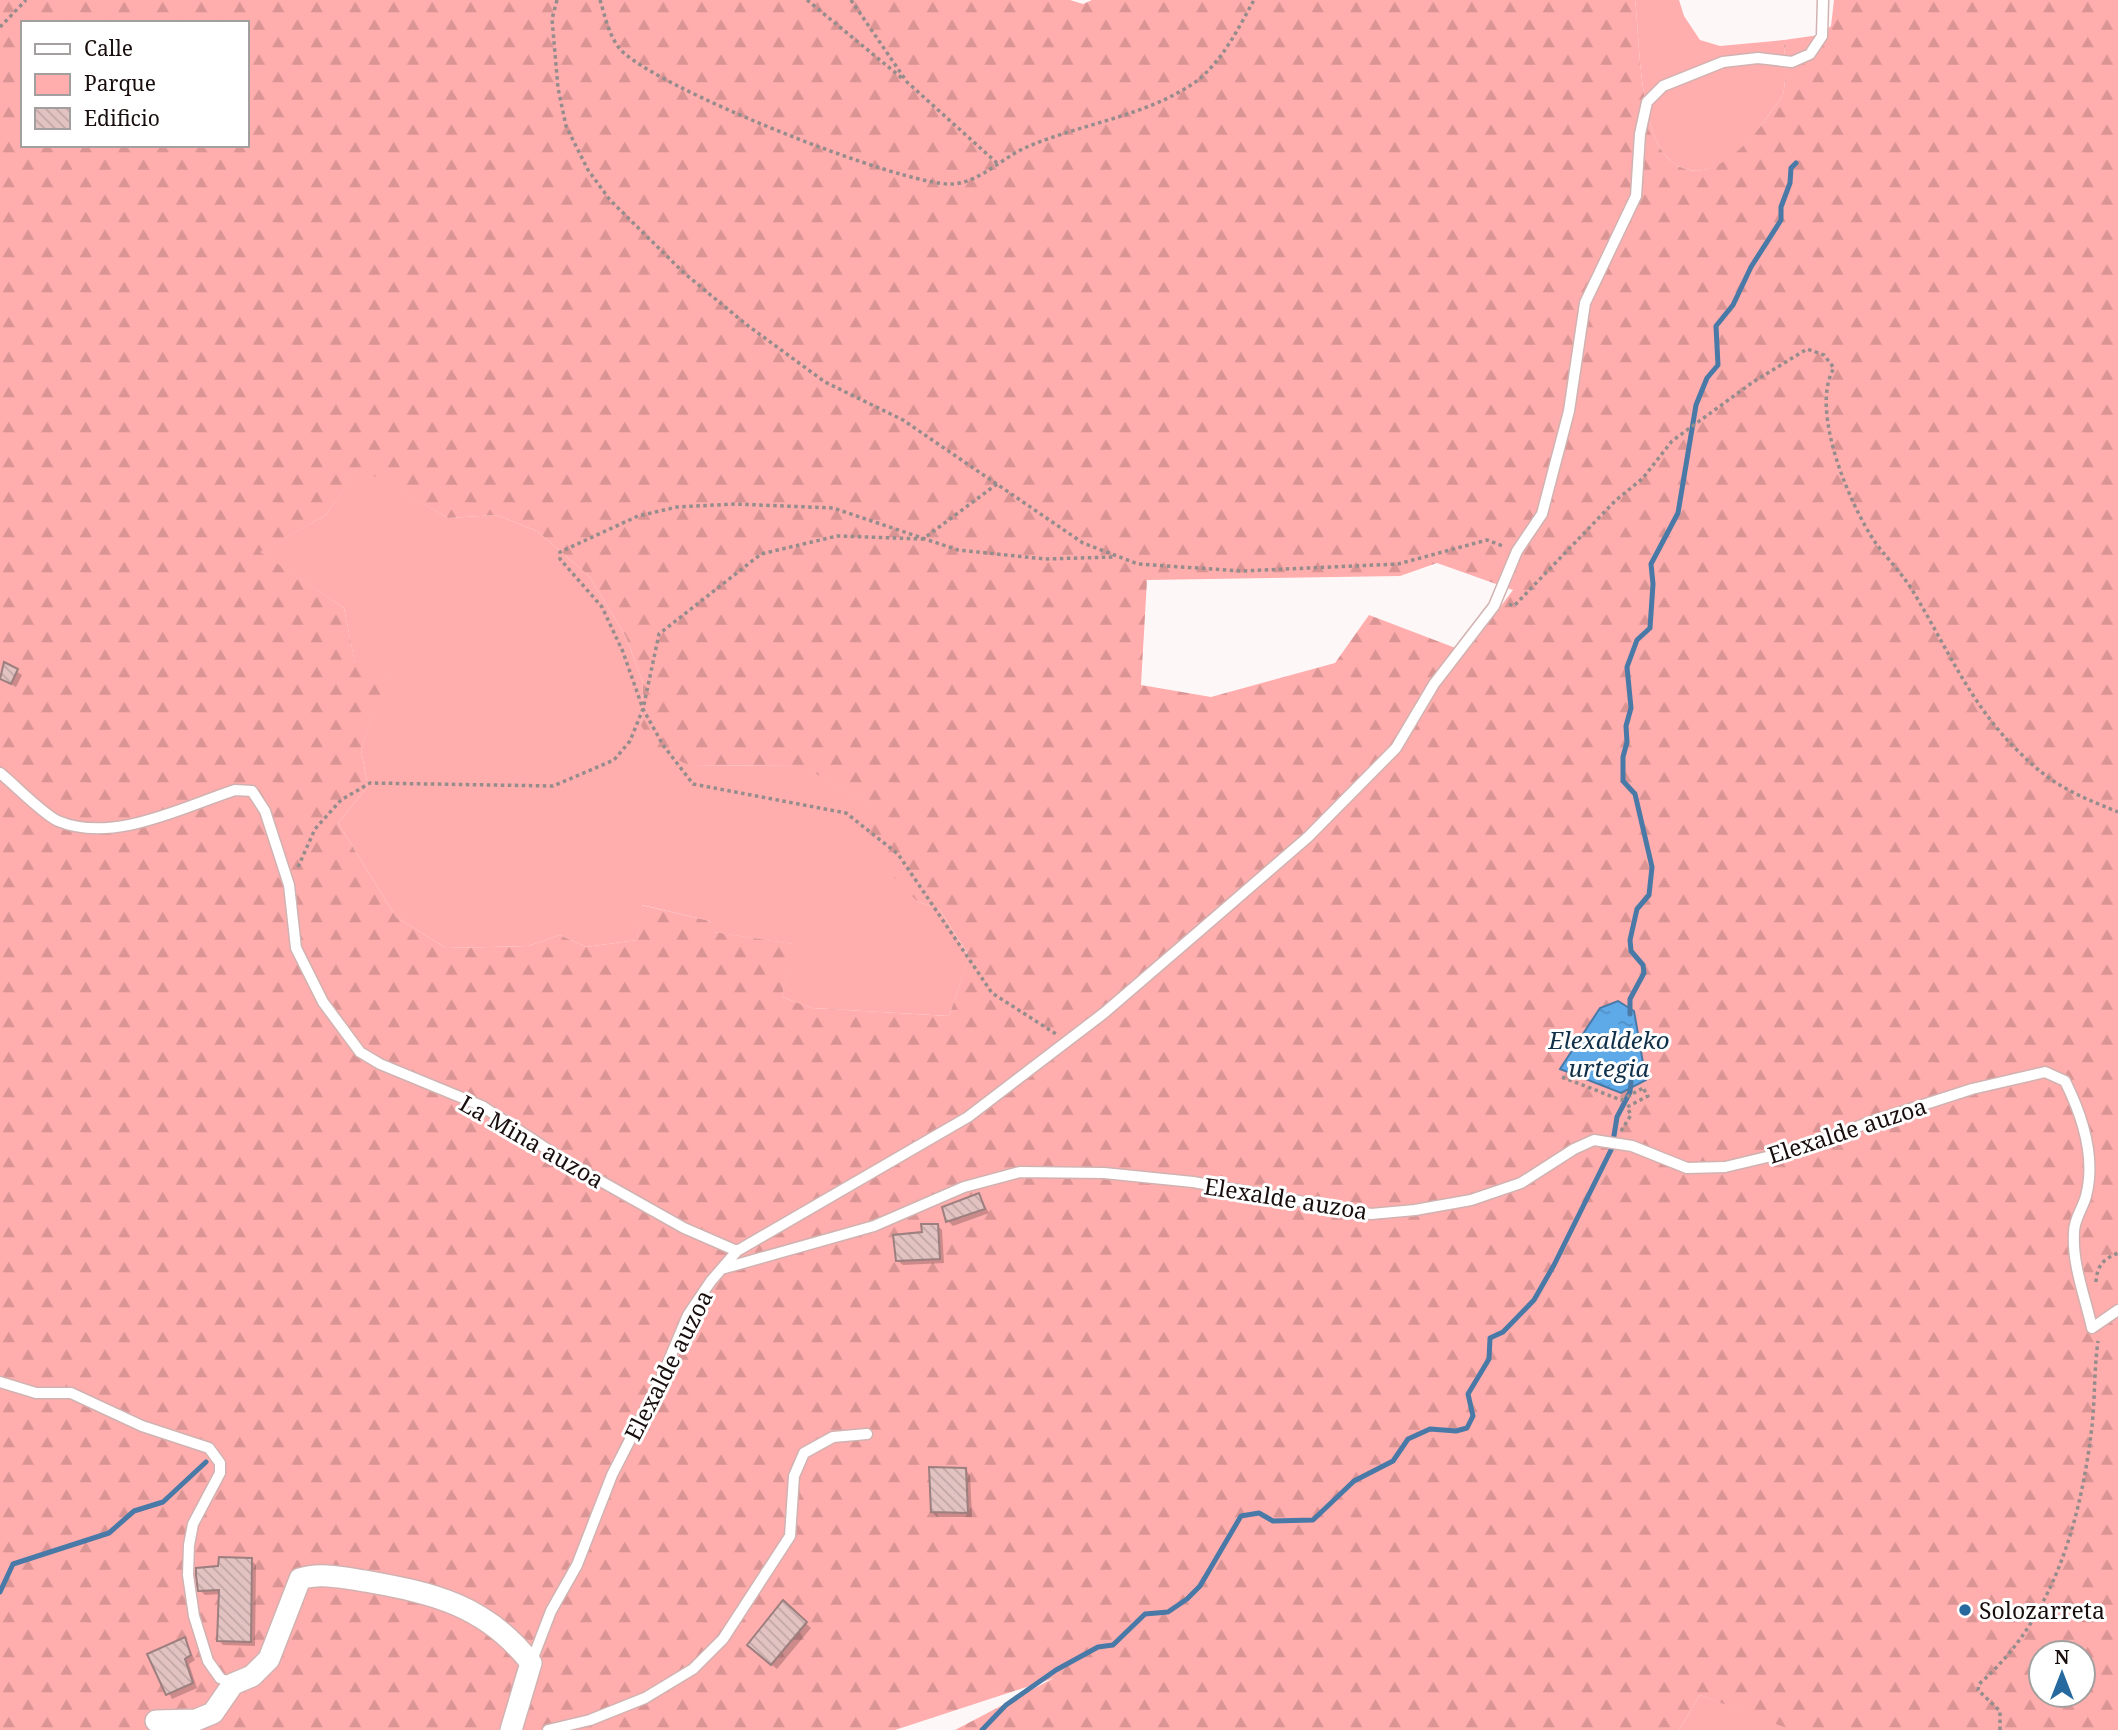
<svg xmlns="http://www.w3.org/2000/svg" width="2118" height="1730" viewBox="0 0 2118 1730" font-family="'Noto Serif',serif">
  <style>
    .green { fill: #ffadad }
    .forest { fill: url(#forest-firs); fill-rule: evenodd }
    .water { fill: url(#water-ripples); stroke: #497aa7; stroke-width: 2 }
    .shadow { fill: #0003 }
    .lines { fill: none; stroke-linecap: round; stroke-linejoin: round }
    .stream { stroke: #497aa7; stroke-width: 5 }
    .building { fill: url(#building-back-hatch); stroke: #9c7f7e; stroke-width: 2 }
    .lane-casing { stroke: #d1b2b1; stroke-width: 13 }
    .street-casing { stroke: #d1b2b1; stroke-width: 24 }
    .path { stroke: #958c8c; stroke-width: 3.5; stroke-dasharray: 3.5 3.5; stroke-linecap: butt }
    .lane { stroke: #fff; stroke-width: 10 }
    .street { stroke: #fff; stroke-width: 21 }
    .poi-dot { fill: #25699e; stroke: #fff; stroke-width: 2.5 }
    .labels { text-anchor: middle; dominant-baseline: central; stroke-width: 6; stroke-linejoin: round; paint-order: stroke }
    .street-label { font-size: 23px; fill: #190e0e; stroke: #fff }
    .poi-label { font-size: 23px; fill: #190e0e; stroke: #fff; text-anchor: start }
    .water-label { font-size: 24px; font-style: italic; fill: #103049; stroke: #fff }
  </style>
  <defs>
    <pattern id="forest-firs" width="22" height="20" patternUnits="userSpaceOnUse" patternTransform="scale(1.75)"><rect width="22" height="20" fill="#ffadad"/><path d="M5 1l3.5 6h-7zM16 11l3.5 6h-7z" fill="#da9494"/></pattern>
    <pattern id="water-ripples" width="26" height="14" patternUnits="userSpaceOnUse" patternTransform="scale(1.75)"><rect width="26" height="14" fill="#5ea9e8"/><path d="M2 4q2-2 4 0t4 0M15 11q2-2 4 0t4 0" fill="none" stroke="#5190c6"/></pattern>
    <pattern id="building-back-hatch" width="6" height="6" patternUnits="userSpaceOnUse" patternTransform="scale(1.75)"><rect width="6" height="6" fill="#e2c3c2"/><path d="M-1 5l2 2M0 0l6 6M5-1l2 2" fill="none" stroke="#c1a6a6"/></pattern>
  </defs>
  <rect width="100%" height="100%" fill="#fef7f7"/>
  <path class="green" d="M1635 0H1679L1684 16 1700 40 1720 46 1784 40C1784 57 1787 79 1783 94 1780 101 1772 110 1768 116 1749 145 1707 192 1670 160 1639 133 1640 39 1635 0Z
    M358 466 448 518 497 515 537 531 589 576 626 637 643 683 641 726 689 765 803 766 875 806 917 901 940 910 969 957 949 1016 812 1008 782 997 792 944 713 932 710 921 642 905 637 940 586 947 560 935 528 946 446 948 396 917 338 823 368 786 361 750 386 674 355 664 344 608 259 552 326 515Z
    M1700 1695 1792 1729V1730H1679Z"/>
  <path class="forest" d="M0 0H1070L1083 4 1092 0H1635C1640 39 1639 133 1670 160 1706 192 1749 144 1768 116 1772 110 1780 101 1783 94 1787 78 1784 57 1784 40L1819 35 1831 26 1834 0H2118V1730H1792L1700 1695 1679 1730H955L1054 1678 895 1730H0ZM23 23H247V145H23ZM358 467 448 518 497 515 537 531 589 576 626 637 643 683 641 726 660 752 689 765 802 766 874 806 859 842 917 901 940 910 969 956 949 1016 812 1008 782 997 793 944 714 932 710 921 641 905 637 940 586 947 560 935 528 946 446 948 396 917 338 823 368 786 361 750 387 674 355 663 344 608 260 552 326 515ZM1437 563 1513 590 1466 652 1369 615 1335 663 1211 697 1141 685 1147 580 1400 576ZM2041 1653H2083V1695H2041Z"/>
  <path class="water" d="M1618 1001 1634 1011 1646 1080 1621 1093 1560 1069 1600 1008Z"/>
  <path class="shadow" d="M5 664 22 675 16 687 0 678Z
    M979 1195 989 1213 953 1226 948 1221Z
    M937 1225 942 1230 944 1263 903 1265 898 1261 924 1233Z
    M965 1470 970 1475 972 1517H937L932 1512Z
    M251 1560 256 1565 255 1646 223 1645 219 1640 221 1594 205 1595 200 1590 220 1567Z
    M783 1603 811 1628 777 1669 754 1650Z
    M184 1639 195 1660 189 1664 197 1688 172 1699 149 1654Z"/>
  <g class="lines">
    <path class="stream" d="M1630 1014V999L1644 973 1643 965 1631 951 1630 940 1637 909 1649 895 1652 867 1635 794 1623 781V757L1627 742 1626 726 1631 708 1627 667 1637 640 1650 628 1653 584 1651 564 1678 513 1696 405 1707 378 1718 365 1716 326 1733 305 1751 267 1781 220V207L1790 183 1791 168 1796 163
      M0 1592 13 1564 109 1533 134 1511 163 1502 206 1462
      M982 1730 1006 1705 1056 1670 1098 1647 1113 1645 1145 1614 1168 1612 1187 1599 1200 1586 1241 1516 1259 1513 1273 1521 1313 1520 1354 1481 1393 1461 1408 1439 1430 1429 1456 1431 1467 1428 1473 1416 1468 1394 1489 1359 1490 1338 1503 1332 1534 1300 1554 1265 1612 1148 1617 1117 1630 1092 1631 1082"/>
  </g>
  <path class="building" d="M4 662 18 669 11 684 0 679Z
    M979 1193 985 1209 946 1222 942 1207Z
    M921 1224H938L940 1259 896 1261 893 1235 922 1232Z
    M929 1467 966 1468 968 1513 931 1512Z
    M219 1557 252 1558 251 1642 217 1641 219 1590 198 1591 196 1575V1568L218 1566Z
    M783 1600 807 1622 771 1665 747 1645Z
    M185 1637 191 1655 185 1659 193 1683 166 1695 147 1654Z"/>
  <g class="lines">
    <g class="lane-casing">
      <path id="lane" d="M0 773C15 785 44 815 58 821 113 844 183 807 235 790L252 791 265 811 289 885 296 948 323 1002 360 1052 380 1064 482 1106 565 1161 684 1228 737 1251 711 1281 688 1315 661 1379 612 1475 577 1565 551 1611 531 1663
        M737 1251 968 1117 1104 1013 1204 927 1308 837 1396 748 1434 684 1494 606 1517 551 1542 514 1569 411 1585 303 1636 196 1640 134 1647 102 1663 86 1723 62 1758 58 1792 62 1810 54 1822 36 1823 0
        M725 1268 874 1226 964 1187 1020 1172 1104 1173 1193 1182 1371 1214 1415 1210 1471 1200 1521 1183 1574 1149 1594 1140 1632 1146 1687 1168 1725 1167 1804 1148 1867 1123 1972 1089 2045 1072 2065 1081C2082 1115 2096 1158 2086 1196 2083 1208 2074 1219 2074 1232 2072 1265 2085 1296 2092 1328L2118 1310
        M0 1382 36 1393H71L142 1426 209 1448 220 1463V1473L193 1524 189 1545 188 1575 194 1616 208 1661 220 1678 233 1684
        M548 1730 590 1720 645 1698 693 1669 723 1639 790 1536 794 1476 804 1453 833 1437 867 1434"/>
    </g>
    <g class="street-casing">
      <path id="street" d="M156 1721 196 1720 213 1713 233 1684 252 1676 269 1659 300 1579C320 1572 345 1578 365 1581 433 1593 486 1605 531 1663L511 1730"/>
    </g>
    <path class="path" d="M557 0 552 19 558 88 566 126 588 170 610 200 684 273 747 325 825 382 903 420 1083 543 1138 564 1241 571 1398 564 1487 540 1503 546
      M600 0C605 16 609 36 620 49 653 87 902 186 952 184 979 183 1003 157 1027 147 1080 124 1142 117 1191 85 1220 66 1238 29 1254 0
      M807 0 903 79
      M851 0 907 82 997 163
      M0 27 26 0
      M997 484 923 539 837 536 761 554 659 634 643 709 663 745 693 784 846 813 898 854 992 993 1056 1034
      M1509 604 1514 606 1615 501 1643 478 1672 441 1753 382 1807 349 1824 355 1834 368C1809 410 1850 505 1875 542 1888 560 1903 574 1914 593 1947 648 1972 707 2019 752 2053 786 2074 794 2118 812
      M298 867 315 829 341 800 370 783 553 786 614 760 630 741 643 709 623 652 602 607 560 559V552L638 516 677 507 735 504 833 508 958 550 1045 559 1114 557
      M1562 1077 1621 1100 1645 1087
      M1621 1131 1631 1115 1627 1107 1648 1096 1643 1088
      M2096 1282C2097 1266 2103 1259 2118 1253
      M2000 1730V1711L1978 1690 1979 1684C2053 1620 2081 1521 2092 1426 2095 1398 2094 1370 2098 1341"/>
    <use href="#lane" class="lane"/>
    <use href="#street" class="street"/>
  </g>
  <circle class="poi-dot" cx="1965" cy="1610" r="7"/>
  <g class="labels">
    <g class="street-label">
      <text transform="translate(1847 1130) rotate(-18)">Elexalde auzoa</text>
      <text transform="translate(532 1141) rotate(30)">La Mina auzoa</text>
      <text transform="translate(1286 1198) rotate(9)">Elexalde auzoa</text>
      <text transform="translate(668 1365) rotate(-63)">Elexalde auzoa</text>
    </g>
    <g class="poi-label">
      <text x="1979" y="1610">Solozarreta</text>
    </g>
    <g class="water-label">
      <text x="1609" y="1039">Elexaldeko<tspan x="1609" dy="28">urtegia</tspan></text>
    </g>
  </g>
  <rect x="21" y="21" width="228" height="126" fill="#ffffff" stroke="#a39f9f" stroke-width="2"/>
  <rect x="35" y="44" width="35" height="10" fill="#ffffff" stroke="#a39f9f" stroke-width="2"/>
  <text x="84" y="56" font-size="21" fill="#190e0e">Calle</text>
  <rect x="35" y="74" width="35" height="21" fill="#ffadad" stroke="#a39f9f" stroke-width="2"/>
  <text x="84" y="91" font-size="21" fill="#190e0e">Parque</text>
  <rect x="35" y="108" width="35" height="21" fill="url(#building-back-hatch)" stroke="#a39f9f" stroke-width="2"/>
  <text x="84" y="126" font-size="21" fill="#190e0e">Edificio</text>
  <g transform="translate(2062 1674)"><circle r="33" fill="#ffffff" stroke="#a39f9f" stroke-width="2"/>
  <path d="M0-5L12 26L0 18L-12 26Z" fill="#25699e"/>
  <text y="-10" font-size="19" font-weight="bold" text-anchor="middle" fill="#190e0e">N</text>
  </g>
</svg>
